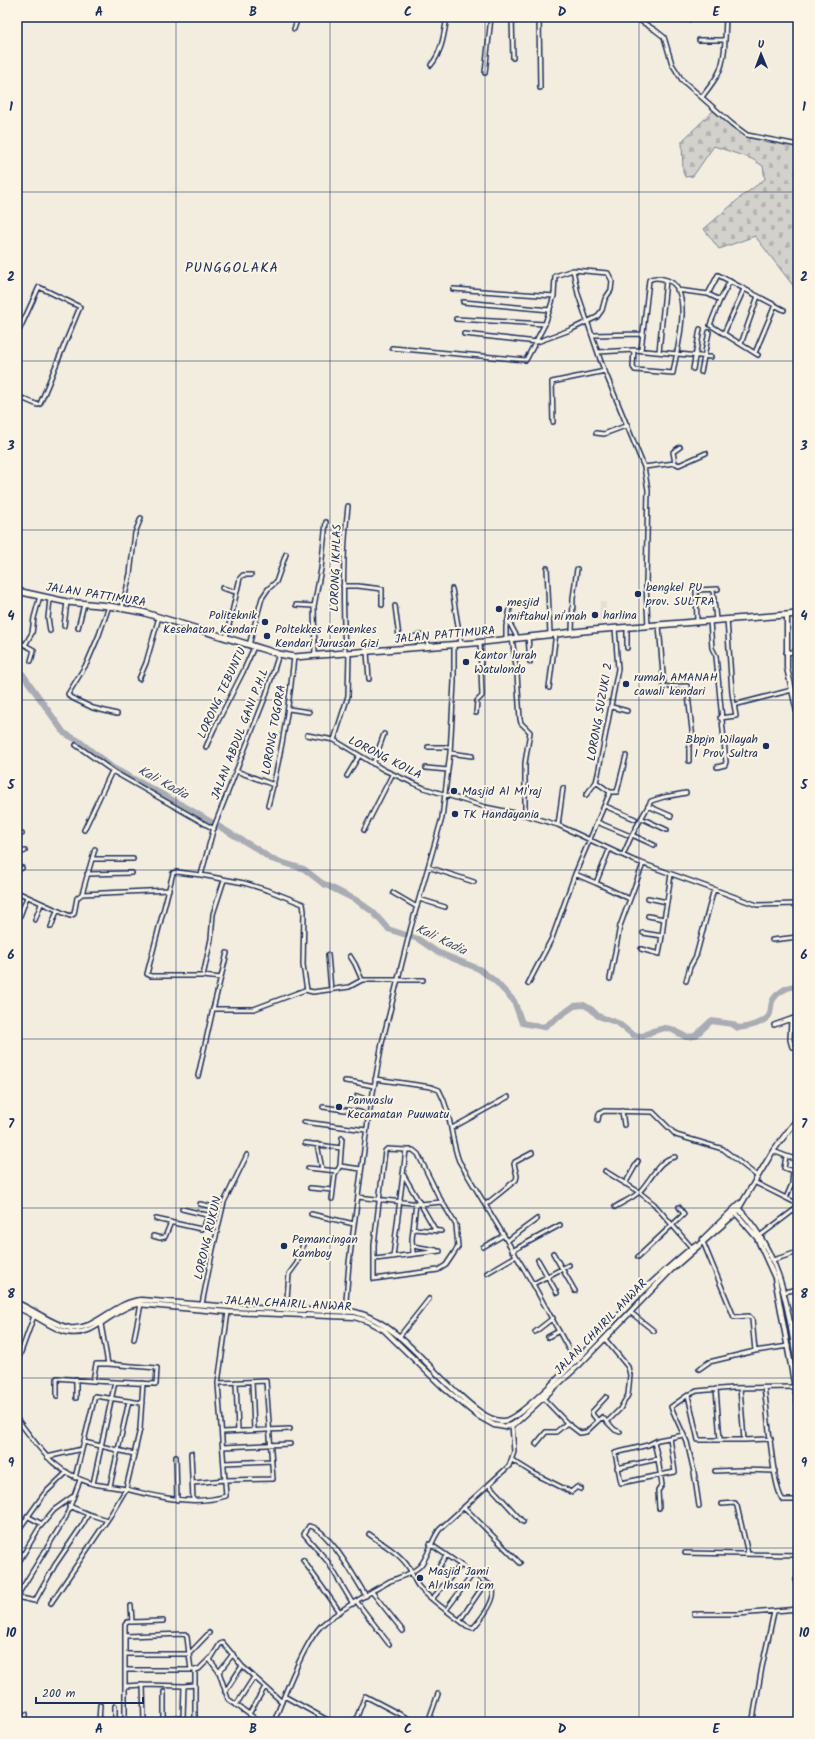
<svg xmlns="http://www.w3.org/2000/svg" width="815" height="1739" viewBox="0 0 815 1739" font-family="Kalam,sans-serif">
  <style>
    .built { fill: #e3dfd6 }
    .cemetery { fill: url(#cemetery-stones); stroke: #778095 }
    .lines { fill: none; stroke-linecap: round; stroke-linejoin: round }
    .river { stroke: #a9acb3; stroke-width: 6 }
    .minor-casing { stroke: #1b2f5e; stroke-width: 6 }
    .secondary-casing { stroke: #1b2f5e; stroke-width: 7 }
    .trunk-casing { stroke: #1b2f5e; stroke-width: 8 }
    .minor { stroke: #fcf5e5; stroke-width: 3 }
    .secondary { stroke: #fcf5e5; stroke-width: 4 }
    .trunk { stroke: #fcf5e5; stroke-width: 5 }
    .grid { fill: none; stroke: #1b2f5e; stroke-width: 1; stroke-opacity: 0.55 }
    .poi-dot { fill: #1b2f5e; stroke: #fcf5e5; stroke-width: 1.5 }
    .labels { text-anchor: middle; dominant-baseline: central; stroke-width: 4; stroke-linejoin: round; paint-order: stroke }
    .street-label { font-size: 12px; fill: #1b2f5e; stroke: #fcf5e5 }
    .poi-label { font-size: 12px; fill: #1b2f5e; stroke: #fcf5e5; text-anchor: start }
    .water-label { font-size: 13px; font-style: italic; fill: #465478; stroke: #fcf5e5 }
    .quarter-label { font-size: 14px; letter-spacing: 1px; fill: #1b2f5e; stroke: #fcf5e5 }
    .neatline { fill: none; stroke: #1b2f5e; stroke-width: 1.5 }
    .grid-label { font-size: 13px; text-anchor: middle; font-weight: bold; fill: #1b2f5e }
  </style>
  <defs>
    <pattern id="cemetery-stones" width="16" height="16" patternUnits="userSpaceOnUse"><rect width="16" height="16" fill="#d3d1cc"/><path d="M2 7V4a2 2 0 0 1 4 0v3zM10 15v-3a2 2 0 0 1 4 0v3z" fill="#b5b4b2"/></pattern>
  </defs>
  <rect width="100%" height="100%" fill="#f3ede0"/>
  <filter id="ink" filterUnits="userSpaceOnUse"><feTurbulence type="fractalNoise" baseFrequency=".025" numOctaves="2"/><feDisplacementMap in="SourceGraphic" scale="8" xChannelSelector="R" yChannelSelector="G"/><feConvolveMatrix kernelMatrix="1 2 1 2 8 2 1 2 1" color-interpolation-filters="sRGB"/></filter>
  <g filter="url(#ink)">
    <path class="built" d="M600 601 606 602 605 623H599Z"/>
    <path class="cemetery" d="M713 111 731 126 747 136 798 147V292L755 236 719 249 704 229 741 197 765 179 763 166 752 159 714 146 693 176 685 177 683 172 682 141Z"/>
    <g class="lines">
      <path class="river" d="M17 666 64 733 79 741 113 768 191 810 257 849 271 859 304 869 322 883 356 900 373 912 388 929 418 939 437 952 479 969 495 981 514 1001 522 1023 544 1027 574 1006 584 1005 591 1009 598 1016 618 1023 633 1035 643 1036 653 1031 665 1028 671 1029 686 1037 695 1036 711 1021 732 1024 738 1028C747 1027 761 1024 768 1017 772 1013 770 1007 772 1002 775 994 786 987 795 986L798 979"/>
      <g class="minor-casing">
        <path id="minor" d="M512 17 513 58
          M539 17 540 88
          M634 17 655 30 664 37 672 64 682 80 732 124 747 135 798 145
          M688 17V20
          M294 29 298 17
          M699 40H725C724 69 719 75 702 97
          M725 40 726 17
          M431 65C442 52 444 34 447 17
          M485 73 491 17
          M573 270 578 294 601 362 644 467 648 490 646 585 648 626
          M453 289 554 296
          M677 290 708 294 718 275 784 310
          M708 294 720 300 710 325 758 355
          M720 300 730 281
          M463 302 550 310
          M724 333 744 289
          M464 334 537 342 570 330 597 317 602 310 605 299 611 290 612 281 608 273 573 270 555 276 554 296 545 324
          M17 335 39 287 80 307 40 404 38 405 17 396
          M592 335 643 334
          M741 344 758 296
          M392 348 526 360 545 324 456 319
          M634 350 633 367 635 370 673 373C676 352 695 289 667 280 661 278 653 277 649 280L641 350
          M598 352 634 350 711 357
          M659 352 666 280
          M755 353 775 305
          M693 369 700 329
          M701 372 709 332
          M553 422 552 382 605 371
          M596 433 604 434 628 425
          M675 463 673 452 680 447
          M644 467 675 463 679 465 706 453
          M547 568 550 634
          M343 586H358L382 589V605
          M222 588 236 592
          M452 589 461 644
          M713 590 716 620
          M296 605 314 606
          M109 606 99 635 87 663 68 694 70 697 93 708 117 714
          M395 606 399 637C412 646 421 622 429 647
          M122 608 130 574 135 533 141 518
          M510 608 508 620 517 637
          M697 621 696 590 718 589
          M710 621 712 648 716 656 726 762 725 765 717 767
          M659 625 664 687 687 686 693 739 689 746V761
          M64 626 67 602
          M78 628 84 604
          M627 628V648
          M50 631 48 618 50 599
          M572 632 573 598 577 569
          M528 636 530 662
          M226 638 240 578 243 575H251
          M512 638 517 674 520 719 521 723 530 732 525 763V815
          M506 639V626L508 620
          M17 641 25 645 32 633 34 618 40 596
          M25 645 34 650 31 661
          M249 645 262 598 268 589 276 582 286 554
          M367 652 369 679
          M345 653C343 604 342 556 348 506
          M349 653 348 696 334 740 384 770 424 788 485 807 525 815 558 825 633 860 757 905 798 904
          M786 653 793 652 798 648
          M315 656 314 606 321 569 326 522
          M139 679 146 663 159 617
          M549 688 556 633
          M734 705 792 690
          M612 707 627 711
          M289 709 309 712
          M476 713 477 701 482 696 480 642
          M720 718 736 716 732 693 727 619
          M307 735 334 740
          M76 745 114 772
          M206 747 214 729 243 672 254 647
          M428 747H450
          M450 753 472 756
          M373 764 384 734
          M426 768 448 770
          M236 771 274 785
          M347 776 359 756
          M596 782 610 792H617L626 756
          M586 795 596 782 598 774 618 669 615 628
          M268 806C281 757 289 708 294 657
          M605 806 635 819
          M648 806 671 816
          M641 818 667 830
          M597 822 628 835
          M558 825 563 788
          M84 830 111 773 114 772 214 829
          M364 830 392 775
          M632 835 654 845
          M17 836 22 834
          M609 850 596 883 630 899
          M17 854 25 851
          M623 855 632 835 651 801 664 797 686 793
          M92 859 95 849
          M428 867 474 882
          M17 871 22 868
          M87 874 132 873
          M201 875 244 883 270 891 303 904 304 911 303 965 307 990
          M596 883 575 874 610 792
          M17 892 70 916 74 914 77 898 82 894 169 890
          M393 893 417 907
          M82 894 92 859H133
          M648 898 667 902 671 874
          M419 899 445 907
          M20 916 27 897
          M648 916 664 919 667 902
          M35 920 41 904
          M17 925H18
          M51 927 57 911
          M643 933 662 936 664 919
          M772 940 798 937
          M641 949 659 954 662 936
          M227 953 213 1009H254L305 990 313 992 349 987 362 980H423
          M328 955 331 990
          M350 956 355 964 362 980
          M203 976 211 939 213 914 224 880
          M221 978 203 976H151L147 974 173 873 177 872 201 875 214 827 265 698 279 654
          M610 979 620 926 643 864
          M686 981 690 967 696 956 714 889
          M528 984 552 938 575 874
          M798 1017 791 1019 790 1040 792 1047H798
          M774 1025 791 1019
          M198 1076 213 1009
          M375 1079 431 1087 439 1090C452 1113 450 1138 459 1161L533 1284 568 1348 578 1361
          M345 1081 354 1082 374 1086
          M357 1096 371 1101
          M323 1107 360 1112 362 1113 368 1120
          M622 1111 624 1125
          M598 1120 599 1114 604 1111 653 1112 676 1135 723 1149 757 1176
          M304 1122 366 1130
          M452 1128 508 1097
          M305 1143 341 1148
          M317 1144 322 1169
          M773 1151 786 1156 784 1168 793 1171 792 1184 786 1198
          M786 1156 798 1160
          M340 1166 361 1169
          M308 1168 337 1171
          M605 1171 639 1192 654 1204 692 1248
          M403 1174 436 1231
          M754 1182 798 1204
          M625 1184 638 1161
          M310 1188 333 1190
          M358 1197 420 1204 442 1202
          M332 1199 335 1174 340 1166 342 1138
          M200 1204 222 1209
          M485 1205 516 1180 517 1176 514 1164 515 1162 532 1153
          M615 1207C623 1202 633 1198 639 1192 651 1181 658 1159 675 1157
          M311 1214 354 1224
          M156 1219 201 1229 203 1228 207 1219V1215L182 1209
          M206 1223 218 1226
          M413 1229 441 1231
          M761 1235 798 1207
          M153 1236 160 1238 165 1237 171 1222
          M507 1241 537 1219
          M703 1242 734 1317 749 1316 752 1319 755 1351 788 1346
          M413 1246 436 1250
          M483 1247 504 1235
          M512 1251 560 1225
          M553 1253 575 1291
          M413 1254 412 1239 416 1203
          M393 1257 406 1150H413L418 1154 438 1195 456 1225 458 1247 446 1265 438 1270 374 1279V1245L385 1151 387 1149 406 1150
          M638 1257 684 1214 679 1207
          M375 1259 440 1251
          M538 1260 557 1293
          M773 1260 798 1252
          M487 1273 516 1256
          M533 1284 569 1265
          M784 1292 798 1289
          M202 1304 213 1249 224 1202 247 1155
          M286 1310 289 1274 297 1263 304 1241
          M630 1312 654 1331
          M345 1313 349 1263 368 1120 382 1043 411 927 442 818 450 753 454 682V645
          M101 1324 108 1364 157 1368 156 1384 93 1381 96 1364H108
          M535 1332 553 1318
          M399 1337 429 1299
          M548 1337 559 1331
          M793 1337 798 1336
          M134 1339 141 1304
          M605 1339 628 1367 630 1375 628 1395 620 1409 607 1422
          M17 1363 34 1316
          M699 1369 709 1362 755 1351
          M236 1382 238 1431
          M252 1382 254 1430
          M764 1388C768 1410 772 1487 783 1500H798
          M688 1395 698 1440H720L716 1389
          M57 1396V1378L93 1381
          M76 1398V1379
          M543 1398 567 1423 580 1433 586 1432 602 1417 615 1430 620 1432
          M17 1419C42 1451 52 1471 93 1484L115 1382
          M598 1421 593 1415 592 1412 606 1397
          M222 1432 290 1429
          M670 1438 675 1472 621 1483 615 1453 648 1445 658 1440 684 1435
          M720 1440H744L740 1388
          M744 1440 771 1439
          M84 1442 134 1454
          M654 1442 658 1459
          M536 1444 546 1432H556L567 1423
          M223 1447 290 1444
          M191 1453 193 1500
          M47 1457 82 1449
          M176 1457 177 1500
          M512 1460 533 1473 571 1492 577 1487 581 1489
          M224 1463 272 1461
          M617 1468 658 1459 662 1485 658 1491 659 1508
          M715 1471 740 1470 775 1471
          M75 1478 95 1396 142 1403
          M193 1483 225 1480 273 1479 266 1381 218 1383
          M93 1484 126 1489 140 1429 143 1383
          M489 1485 523 1522
          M110 1486 129 1401
          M722 1504 735 1503 737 1506 748 1554
          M69 1506 88 1514 83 1524 55 1565 35 1601 21 1598 19 1593 66 1517 80 1480
          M699 1506 694 1472 687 1442 671 1407 688 1395 697 1391 732 1388 795 1387
          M464 1507 520 1563
          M88 1514 107 1520
          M27 1516 42 1524
          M17 1532 44 1494 67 1472
          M369 1534C382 1544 400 1553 409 1568 413 1574 414 1581 419 1587 433 1602 451 1614 467 1626L473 1628C481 1619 501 1595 490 1585L430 1544
          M685 1553 798 1555
          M303 1560 340 1612
          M17 1565 39 1528 54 1510 72 1497
          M437 1570 446 1556
          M796 1580H798
          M372 1592 403 1631
          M432 1599 460 1566
          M357 1602 389 1644
          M51 1603 110 1516 126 1489C158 1497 193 1506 226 1496L218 1383 228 1312
          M353 1604 328 1562 304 1534 309 1526C327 1527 357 1581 366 1596
          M131 1606 132 1622H127L125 1625V1686L143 1685 144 1722
          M446 1610 473 1574
          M694 1614H738L798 1609
          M460 1620 486 1582
          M132 1622 163 1621
          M125 1636 185 1634 187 1637 189 1654
          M126 1654H189L191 1670
          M189 1654 209 1633
          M125 1670H195L199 1669 210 1658
          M219 1672 233 1654
          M143 1685 184 1686 183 1718 164 1719
          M195 1685V1722
          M125 1686V1722
          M184 1686 195 1685V1670
          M164 1692V1722
          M225 1692 242 1666
          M284 1696 331 1722
          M236 1705 254 1677
          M115 1706V1722
          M26 1714V1722
          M249 1714 265 1687
          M753 1719 762 1667 774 1612
          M99 1722 100 1705
          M260 1722 228 1699 219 1672 210 1660 220 1644 223 1643 242 1666 282 1702
          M274 1722C283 1698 305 1640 323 1624 337 1612 355 1602 371 1592 377 1588 384 1585 390 1581 400 1577 412 1574 420 1566 429 1556 431 1540 440 1529L509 1466 514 1452 512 1425
          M355 1722 365 1696 407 1718 418 1722
          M428 1722 438 1694"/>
      </g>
      <g class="secondary-casing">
        <path id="secondary" d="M787 615V668L798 716
          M738 1208C783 1255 788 1310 798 1371
          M735 1212 757 1238 775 1278 798 1404
          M703 1239 740 1203
          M17 1303C35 1310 52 1325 70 1328 96 1331 114 1302 141 1300L232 1307 355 1312C395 1322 424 1363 454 1390 465 1400 488 1423 504 1421 524 1419 607 1328 625 1309 647 1286 671 1265 695 1245
          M17 1308C35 1313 49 1328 67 1332 95 1338 112 1308 137 1304L228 1312 354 1317 367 1321 384 1330 445 1389 478 1416 494 1425 505 1427 512 1425 518 1421 579 1365 671 1270 736 1213 773 1151 798 1118"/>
      </g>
      <g class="trunk-casing">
        <path id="trunk" d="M17 591 67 602 109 606 142 612 279 654 294 657 474 643 593 630 798 614"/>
      </g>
      <use href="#minor" class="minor"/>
      <use href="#secondary" class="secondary"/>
      <use href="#trunk" class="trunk"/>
    </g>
  </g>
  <path class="grid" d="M176 17V1722M330 17V1722M485 17V1722M639 17V1722M17 192H798M17 361H798M17 530H798M17 700H798M17 870H798M17 1039H798M17 1208H798M17 1378H798M17 1548H798"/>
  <g class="poi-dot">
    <circle cx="638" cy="594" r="4"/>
    <circle cx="499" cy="609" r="4"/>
    <circle cx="595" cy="615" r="4"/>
    <circle cx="265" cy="622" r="4"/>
    <circle cx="267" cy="636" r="4"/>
    <circle cx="466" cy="662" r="4"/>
    <circle cx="626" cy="684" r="4"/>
    <circle cx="766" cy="746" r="4"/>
    <circle cx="454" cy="791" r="4"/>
    <circle cx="455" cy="814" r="4"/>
    <circle cx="339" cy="1107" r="4"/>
    <circle cx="284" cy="1246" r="4"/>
    <circle cx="420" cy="1578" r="4"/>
  </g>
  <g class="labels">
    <g class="street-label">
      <text transform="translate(336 568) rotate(-88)">LORONG IKHLAS</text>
      <text transform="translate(96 595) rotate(9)">JALAN PATTIMURA</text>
      <text transform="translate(445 635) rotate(-5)">JALAN PATTIMURA</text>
      <text transform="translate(222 693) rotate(-65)">LORONG TEBUNTU</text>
      <text transform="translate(600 712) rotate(-80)">LORONG SUZUKI 2</text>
      <text transform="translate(274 730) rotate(-80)">LORONG TOGORA</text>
      <text transform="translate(240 734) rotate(-69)">JALAN ABDUL GANI P.H.L</text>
      <text transform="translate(385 758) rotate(27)">LORONG KOILA</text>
      <text transform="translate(208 1238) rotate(-77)">LORONG RUKUN</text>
      <text transform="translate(288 1304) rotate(3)">JALAN CHAIRIL ANWAR</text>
      <text transform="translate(601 1327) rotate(-46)">JALAN CHAIRIL ANWAR</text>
    </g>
    <g class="poi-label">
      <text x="646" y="587">bengkel PU<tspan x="646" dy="14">prov. SULTRA</tspan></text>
      <text x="507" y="602">mesjid<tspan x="507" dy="14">miftahul ni'mah</tspan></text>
      <text x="257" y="615" text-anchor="end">Politeknik<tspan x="257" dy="14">Kesehatan Kendari</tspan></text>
      <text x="603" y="615">harlina</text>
      <text x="275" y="629">Poltekkes Kemenkes<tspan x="275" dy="14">Kendari Jurusan Gizi</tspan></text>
      <text x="474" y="655">Kantor lurah<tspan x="474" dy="14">Watulondo</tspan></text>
      <text x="634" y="677">rumah AMANAH<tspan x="634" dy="14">cawali kendari</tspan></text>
      <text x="758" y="739" text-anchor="end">Bbpjn Wilayah<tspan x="758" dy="14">1 Prov Sultra</tspan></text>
      <text x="462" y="791">Masjid Al MI'raj</text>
      <text x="463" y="814">TK Handayania</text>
      <text x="347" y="1100">Panwaslu<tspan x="347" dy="14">Kecamatan Puuwatu</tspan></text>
      <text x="292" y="1239">Pemancingan<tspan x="292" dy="14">Kamboy</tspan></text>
      <text x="428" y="1571">Masjid Jami<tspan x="428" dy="14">Al Ihsan Icm</tspan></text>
    </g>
    <g class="water-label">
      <text transform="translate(163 783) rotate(29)">Kali Kadia</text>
      <text transform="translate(441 940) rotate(26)">Kali Kadia</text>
    </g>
    <g class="quarter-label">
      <text x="232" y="268">PUNGGOLAKA</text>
    </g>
  </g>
  <rect width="815" height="1739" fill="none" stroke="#fcf5e5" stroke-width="44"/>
  <g transform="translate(761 54) rotate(359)" stroke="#fcf5e5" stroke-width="3" paint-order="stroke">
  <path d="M0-3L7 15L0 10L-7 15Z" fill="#1b2f5e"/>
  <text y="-6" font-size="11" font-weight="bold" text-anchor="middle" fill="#1b2f5e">U</text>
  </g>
  <path d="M36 1697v6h107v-6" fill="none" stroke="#1b2f5e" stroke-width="2"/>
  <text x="42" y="1697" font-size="12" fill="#1b2f5e" stroke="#fcf5e5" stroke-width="3" paint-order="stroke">200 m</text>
  <rect x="22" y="22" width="771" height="1695" class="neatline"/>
  <g class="grid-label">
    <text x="99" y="16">A</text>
    <text x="253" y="16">B</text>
    <text x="408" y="16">C</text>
    <text x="562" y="16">D</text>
    <text x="716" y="16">E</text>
    <text x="11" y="111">1</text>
    <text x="804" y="111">1</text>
    <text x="11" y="281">2</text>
    <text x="804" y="281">2</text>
    <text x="11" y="450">3</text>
    <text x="804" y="450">3</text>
    <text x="11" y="620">4</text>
    <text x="804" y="620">4</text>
    <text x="11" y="789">5</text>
    <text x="804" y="789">5</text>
    <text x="11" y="959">6</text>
    <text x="804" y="959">6</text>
    <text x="11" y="1128">7</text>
    <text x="804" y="1128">7</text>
    <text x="11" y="1298">8</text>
    <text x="804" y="1298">8</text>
    <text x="11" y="1467">9</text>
    <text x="804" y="1467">9</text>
    <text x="11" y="1637">10</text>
    <text x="804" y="1637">10</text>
    <text x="99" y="1733">A</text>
    <text x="253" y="1733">B</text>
    <text x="408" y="1733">C</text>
    <text x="562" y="1733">D</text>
    <text x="716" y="1733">E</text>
  </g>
</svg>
